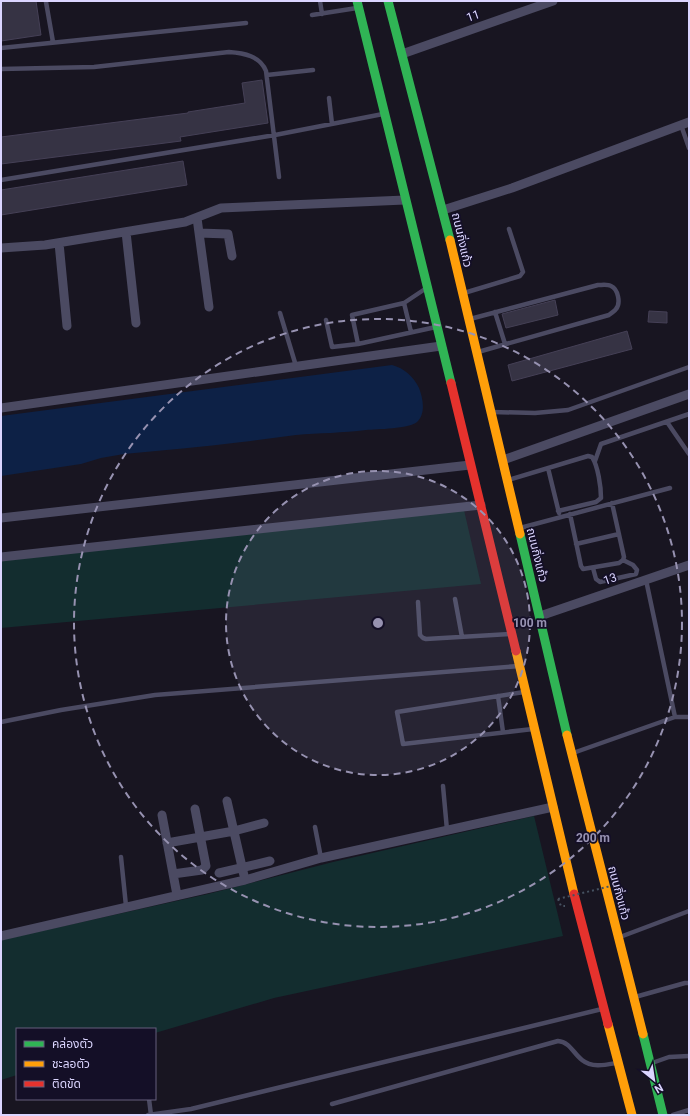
<svg xmlns="http://www.w3.org/2000/svg" width="690" height="1116" viewBox="0 0 690 1116" font-family="Roboto,'Noto Sans Thai',sans-serif">
  <style>
    .green { fill: #132d2f }
    .water { fill: #0d2146 }
    .building { fill: #363344; stroke: #454056 }
    .lines { fill: none; stroke-linecap: round; stroke-linejoin: round }
    .path { stroke: #465261; stroke-width: 2; stroke-dasharray: 2 3; stroke-linecap: butt }
    .lane { stroke: #4b4a62; stroke-width: 4.5 }
    .street { stroke: #4b4a62; stroke-width: 9 }
    .fast { stroke: #30b455; stroke-width: 9 }
    .slow { stroke: #ff9f0a; stroke-width: 9 }
    .jam { stroke: #e5322d; stroke-width: 9 }
    .path-bridge { stroke: #465261; stroke-width: 2; stroke-dasharray: 2 3; stroke-linecap: butt }
    .ring { fill: none; stroke: #9792b1; stroke-width: 2; stroke-dasharray: 7 5 }
    .labels { text-anchor: middle; dominant-baseline: central; stroke-width: 3.5; stroke-linejoin: round; paint-order: stroke }
    .street-label { font-size: 12px; fill: #dbd5ff; stroke: #140f27 }
    .centre { fill: #9792b1; stroke: #140f27; stroke-width: 2 }
    .ring-label { font-size: 12px; text-anchor: middle; font-weight: bold; fill: #9792b1; stroke: #140f27; stroke-width: 3.5; stroke-linejoin: round; paint-order: stroke }
  </style>
  <rect width="100%" height="100%" fill="#181521"/>
  <path class="green" d="M464 510 481 584 1 628V561Z
    M534 816 563 936 274 998 155 1033V1029H17V1075L1 1080V940L208 894 333 862Z"/>
  <path class="water" d="M392 365C404 368 414 377 419 388 423 398 426 414 417 422 409 429 377 429 366 430 343 433 319 433 296 435 278 437 260 440 242 442 202 447 163 450 124 454L101 458 81 464 1 476V416Z"/>
  <path class="building" d="M1 1H36L41 35 1 41Z
    M262 80 268 123 180 137 181 141 1 164V137L188 113V112L245 103 242 83Z
    M183 161 187 185 1 215V190Z
    M555 300 558 315 506 328 502 314Z
    M649 311 667 312V323L648 322Z
    M627 331 632 349 512 381 508 365Z"/>
  <g class="lines">
    <path class="path" d="M558 899 561 906H565"/>
    <path class="lane" d="M320 1 322 14
      M46 2 53 42
      M312 15 357 8
      M1 48 246 23
      M1 69 94 67 229 52C244 53 260 56 266 71L279 177
      M267 75 313 70
      M329 98 332 124
      M681 125 689 148
      M1 180 275 135 383 114
      M425 289 404 303 352 315 358 344 436 327
      M464 293 520 276 523 272 509 229
      M404 303 411 332
      M495 312 505 344
      M280 313 296 366
      M470 319 598 285C602 285 608 284 611 286 618 289 621 303 616 309 615 311 611 313 609 315L478 352
      M326 320 332 347 358 344
      M492 412 535 413 568 410 689 367
      M667 422 689 454
      M595 461 601 444 689 414
      M548 468 559 513
      M508 480 588 456 592 457C598 466 601 487 601 498L596 502 558 511
      M570 514 581 566 583 569 619 563 623 560 624 557 612 503
      M520 528 670 488
      M576 544 619 534
      M593 568 596 579 600 582 636 574 637 570 633 565 623 560
      M646 580 675 717
      M455 599 462 637
      M418 602 420 635 423 638 426 639 511 634
      M524 692 397 712 403 744 533 729
      M498 696 503 732
      M1 722 61 710 155 695 519 666
      M573 753 675 717H689
      M443 786 447 830
      M315 827 321 858
      M121 857 126 906
      M620 937 689 911
      M635 997 685 983H689
      M652 1063 669 1057 689 1056
      M149 1099 151 1115
      M332 1104 558 1041C570 1042 573 1053 582 1060 592 1068 605 1065 616 1063
      M148 1115 191 1109 602 1009
      M673 1115 689 1110"/>
    <path class="street" d="M402 54 553 1
      M443 210 512 188 689 122
      M197 218 209 307
      M126 232 136 323
      M199 233 228 234 232 256
      M59 243 67 326
      M1 248 45 245 185 222 221 208 405 200
      M1 408 441 346
      M503 460 689 394
      M1 518 470 465
      M1 557 481 505
      M540 616 689 565
      M227 801 245 880
      M162 815 177 895
      M167 843 234 831 264 823
      M219 873 270 861
      M173 874 202 870 206 866 195 809
      M1 936 245 880 321 858 553 807"/>
    <path class="fast" d="M357 1 451 383
      M388 1 450 240
      M520 534 567 735
      M643 1034 663 1115"/>
    <path class="slow" d="M450 240 520 534
      M516 651 574 894
      M567 735 643 1034
      M608 1024 632 1115"/>
    <path class="jam" d="M451 383 516 651
      M574 894 608 1024"/>
    <path class="path-bridge" d="M558 899 611 886"/>
  </g>
  <circle cx="378" cy="623" r="152" fill="#9792b1" fill-opacity=".12"/>
  <g class="ring">
    <circle cx="378" cy="623" r="152"/>
    <circle cx="378" cy="623" r="304"/>
  </g>
  <g class="labels">
    <g class="street-label">
      <text transform="translate(473 16) rotate(-19)">11</text>
      <text transform="translate(462 240) rotate(77)">ถนนกิ่งแก้ว</text>
      <text transform="translate(537 555) rotate(76)">ถนนกิ่งแก้ว</text>
      <text transform="translate(610 579) rotate(-19)">13</text>
      <text transform="translate(619 893) rotate(75)">ถนนกิ่งแก้ว</text>
    </g>
  </g>
  <circle cx="378" cy="623" r="6" class="centre"/>
  <g class="ring-label">
    <text x="530" y="627">100 m</text>
    <text x="593" y="842">200 m</text>
  </g>
  <rect width="690" height="1116" fill="none" stroke="#dbd5ff" stroke-width="4"/>
  <rect x="16" y="1028" width="140" height="72" fill="#140f27" stroke="#645e7d"/>
  <rect x="24" y="1041" width="20" height="6" fill="#30b455" stroke="#645e7d"/>
  <text x="52" y="1048" font-size="12" fill="#dbd5ff">คล่องตัว</text>
  <rect x="24" y="1061" width="20" height="6" fill="#ff9f0a" stroke="#645e7d"/>
  <text x="52" y="1068" font-size="12" fill="#dbd5ff">ชะลอตัว</text>
  <rect x="24" y="1081" width="20" height="6" fill="#e5322d" stroke="#645e7d"/>
  <text x="52" y="1088" font-size="12" fill="#dbd5ff">ติดขัด</text>
  <g transform="translate(654 1080) rotate(150)" stroke="#140f27" stroke-width="3" paint-order="stroke">
  <path d="M0-3L7 15L0 10L-7 15Z" fill="#dbd5ff"/>
  <text y="-6" font-size="11" font-weight="bold" text-anchor="middle" fill="#dbd5ff">N</text>
  </g>
</svg>
